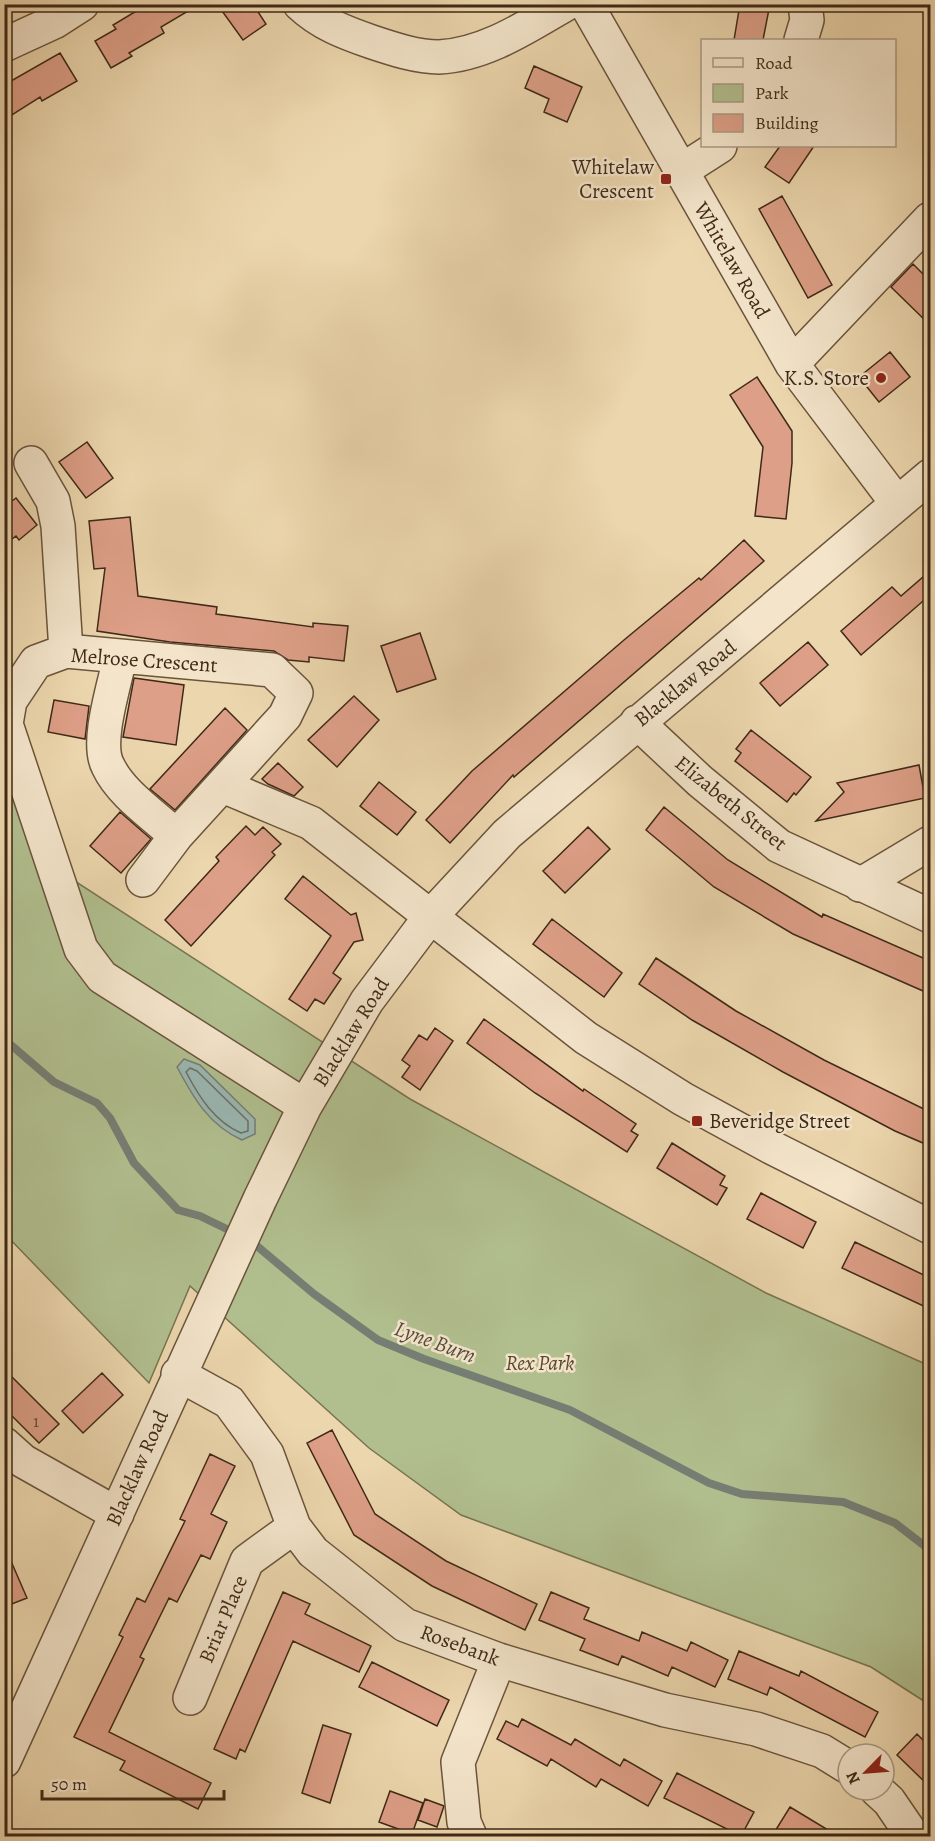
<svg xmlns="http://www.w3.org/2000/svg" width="935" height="1841" viewBox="0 0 935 1841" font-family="Alegreya,serif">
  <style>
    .green { fill: #b1bf8f; stroke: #787453; stroke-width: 1.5 }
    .water { fill: #9ab7b2; stroke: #767e74; stroke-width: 1.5 }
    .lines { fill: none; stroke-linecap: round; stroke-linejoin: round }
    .shore { stroke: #6c7064; stroke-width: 1.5 }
    .stream { stroke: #767e74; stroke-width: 8 }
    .building { fill: #dd9f87; stroke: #3f2917; stroke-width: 1.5 }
    .minor-casing { stroke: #6a543c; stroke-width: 36 }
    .minor { stroke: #f3e4ca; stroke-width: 33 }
    .poi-dot { fill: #8f2418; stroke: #f3e4ca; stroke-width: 2 }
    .labels { text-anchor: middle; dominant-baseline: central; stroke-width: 5; stroke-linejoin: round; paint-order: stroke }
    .number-label { font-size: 18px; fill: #664633 }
    .poi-label { font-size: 21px; fill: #3f2917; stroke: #f3e4ca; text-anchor: end }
    .street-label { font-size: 21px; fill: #3f2917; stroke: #f3e4ca }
    .park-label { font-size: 21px; font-style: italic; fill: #56472f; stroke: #f3e4ca }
    .water-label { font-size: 22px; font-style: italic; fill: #564c3e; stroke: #f3e4ca }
  </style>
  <rect width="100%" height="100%" fill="#ecd6ad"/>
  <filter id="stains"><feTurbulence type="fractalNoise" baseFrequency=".00333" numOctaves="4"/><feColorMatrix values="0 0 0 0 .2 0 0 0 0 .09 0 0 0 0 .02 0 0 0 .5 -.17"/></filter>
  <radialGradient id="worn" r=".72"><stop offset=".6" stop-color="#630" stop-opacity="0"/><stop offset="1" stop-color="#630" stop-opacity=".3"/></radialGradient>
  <path class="green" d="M4 737 47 863 410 1099 766 1293 930 1366V1705L871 1667 461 1515 369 1448 190 1286 149 1383 5 1234Z"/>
  <path class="water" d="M184 1059 200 1065 255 1119V1134L242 1140C209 1125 194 1099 177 1067Z"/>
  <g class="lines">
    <path class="shore" d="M190 1068 197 1071 248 1121V1131L241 1133C215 1122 199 1097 186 1072Z"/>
    <path class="stream" d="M4 1039 54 1082 97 1103 110 1118 134 1163 178 1210 200 1216 237 1234
      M251 1241 314 1294 378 1340 424 1359 570 1410 709 1483 742 1494 843 1502 895 1523 930 1550"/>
  </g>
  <path class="building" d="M148 4H200L161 27 164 33 129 53 132 56 111 68 95 41 116 29 113 25Z
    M217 4H253L266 24 243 40Z
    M740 4H770L763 40H734Z
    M60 53 77 81 42 101 40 97 4 120V85Z
    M534 66 582 87 567 122 544 112 549 99 525 88Z
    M780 146H814L789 183 765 167Z
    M782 196 832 285 808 298 759 209Z
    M913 264 930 281V325L891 287Z
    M890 352 910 377 879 402 859 377Z
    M757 377 792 431V463L786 519 755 516 763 447 730 395Z
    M87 442 113 478 86 498 59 462Z
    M16 498 37 525 19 540 16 536 4 545V507Z
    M130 517 138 596 217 607 216 614 313 627V623L348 626 344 661 309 657V662L288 660 274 651 170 642 97 631 105 568 94 569 89 521Z
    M744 540 764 561 514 777 513 775 450 843 426 820 472 771 624 640 699 578 701 580Z
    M930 571V595L861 655 841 631 892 587 901 596Z
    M420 633 436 679 397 692 381 646Z
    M808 642 828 665 780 706 760 683Z
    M134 678 184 685 176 745 123 737Z
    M354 696 379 720 337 767 308 740Z
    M54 700 89 706 85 739 48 732Z
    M225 708 247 730 175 810 150 789Z
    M751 730 811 777 796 795 794 793 787 802 735 761 741 753 736 749Z
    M278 763 303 787 294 796 268 784 262 779Z
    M919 765 925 798 816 821 844 792 837 783Z
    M379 782 416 812 397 835 360 806Z
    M664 807 728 860 822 917 823 914 930 961V994L793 934 714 887 646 830Z
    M120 812 151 839 121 873 90 846Z
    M246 826 255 835 263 827 281 844 272 852 275 855 191 946 165 920 219 861 216 857Z
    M588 827 610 849 565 893 543 871Z
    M303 876 351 915 356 913 363 940 354 942 333 973 341 979 324 1004 315 999 307 1011 289 999 331 936 285 899Z
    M552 919 622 973 604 997 533 944Z
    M656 958 736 1011 824 1060 930 1112V1146L895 1131 783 1072 692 1020 639 984Z
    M484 1019 583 1091 584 1089 636 1124 631 1131 638 1135 627 1152 535 1093 467 1043Z
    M435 1028 453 1041 420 1090 402 1077 410 1066 402 1060 419 1035 427 1040Z
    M672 1143 725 1176 720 1185 727 1188 717 1205 657 1168Z
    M761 1193 816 1222 803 1248 747 1219Z
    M855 1242 930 1278V1309L842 1268Z
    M4 1369 59 1424 39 1443 4 1408Z
    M102 1373 123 1395 83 1433 62 1411Z
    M332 1430 375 1514 446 1561 537 1604 525 1630 432 1586 354 1535 307 1443Z
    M210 1454 235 1466 211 1514 227 1522 210 1559 201 1555 177 1602 169 1598 140 1657 144 1659 109 1732 211 1783 198 1809 120 1770 125 1761 74 1737 123 1637 119 1635 137 1598 145 1602 185 1521 180 1519Z
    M4 1545 27 1598 4 1607Z
    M283 1592 310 1604 305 1614 371 1646 359 1672 293 1641 245 1752 240 1749 236 1759 214 1749Z
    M551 1592 589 1608 584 1619 639 1641 642 1632 687 1651 691 1642 728 1660 715 1687 672 1667 668 1676 622 1656 618 1665 580 1650 585 1639 539 1620Z
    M739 1651 799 1676 801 1671 878 1712 865 1737 770 1687 767 1695 728 1679Z
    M372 1662 449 1700 437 1726 359 1687Z
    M522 1719 571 1745 575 1739 620 1766 624 1759 662 1781 648 1806 601 1779 596 1787 551 1759 547 1766 497 1739 506 1721 518 1727Z
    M323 1725 351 1734 330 1803 302 1793Z
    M917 1734 930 1747V1787L897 1755Z
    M677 1773 754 1812 741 1836 664 1798Z
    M390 1791 423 1803 412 1834 379 1822Z
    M425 1799 444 1806 437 1827 418 1820Z
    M790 1807 838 1836H772Z"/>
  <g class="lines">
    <g class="minor-casing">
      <path id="minor" d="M300 4C321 24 346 33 372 42 393 49 417 57 439 57 485 55 528 26 566 4
        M586 4 792 364 897 503
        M801 40 807 20 805 4
        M4 45 54 22 82 4
        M681 171 720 146
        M792 364 930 219
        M31 463 53 501 58 526 66 651
        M120 657C115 684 95 742 108 766 121 794 154 815 176 836
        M637 722 700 781 779 846 930 916
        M223 786 311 823 586 1038 683 1099 769 1146 930 1227
        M143 880 176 836 285 716 296 693 272 670 66 651 36 662 10 701 6 724 81 949 102 977 305 1106
        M860 885 930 843
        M178 1374 229 1402 267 1454 294 1527 313 1552 405 1625 499 1660 665 1710 756 1729 822 1751 848 1767
        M4 1444 23 1461 117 1514
        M190 1698 247 1561 294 1527
        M4 1761 260 1199 305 1106 367 1001 430 917 507 834 930 476
        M877 1790 889 1801 913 1836
        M470 1836 464 1822 458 1762 499 1660"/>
    </g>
    <use href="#minor" class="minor"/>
  </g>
  <g class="poi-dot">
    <rect x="660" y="173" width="12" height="12" rx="3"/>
    <circle cx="881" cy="378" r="6"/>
    <rect x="691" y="1115" width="12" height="12" rx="3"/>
  </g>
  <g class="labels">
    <g class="number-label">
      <text x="36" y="1421">1</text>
    </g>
    <g class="poi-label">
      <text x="654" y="167">Whitelaw<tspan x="654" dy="24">Crescent</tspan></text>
      <text x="869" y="378">K.S. Store</text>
      <text x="709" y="1121" text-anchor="start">Beveridge Street</text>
    </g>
    <g class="street-label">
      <text transform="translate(732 260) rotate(60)">Whitelaw Road</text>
      <text transform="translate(144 660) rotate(4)">Melrose Crescent</text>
      <text transform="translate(685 683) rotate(-39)">Blacklaw Road</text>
      <text transform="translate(731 803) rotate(39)">Elizabeth Street</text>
      <text transform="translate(351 1032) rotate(-58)">Blacklaw Road</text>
      <text transform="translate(137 1468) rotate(-66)">Blacklaw Road</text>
      <text transform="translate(223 1619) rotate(-67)">Briar Place</text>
      <text transform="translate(460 1645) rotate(20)">Rosebank</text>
    </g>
    <g class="park-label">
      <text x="540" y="1363">Rex Park</text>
    </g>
    <g class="water-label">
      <text transform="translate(435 1342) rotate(20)">Lyne Burn</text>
    </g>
  </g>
  <rect width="935" height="1841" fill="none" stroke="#ecd6ad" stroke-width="24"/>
  <rect x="6" y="6" width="923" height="1829" fill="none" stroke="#3f2917" stroke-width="3"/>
  <rect x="12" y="12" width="911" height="1817" fill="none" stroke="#3f2917" stroke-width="1.5"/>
  <rect x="701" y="39" width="195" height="108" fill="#f3e4ca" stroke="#ab9982" stroke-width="1.5"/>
  <rect x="713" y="58" width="30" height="9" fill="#f3e4ca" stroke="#ab9982" stroke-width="1.5"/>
  <text x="755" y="69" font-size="18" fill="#3f2917">Road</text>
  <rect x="713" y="84" width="30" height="18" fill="#b1bf8f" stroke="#ab9982" stroke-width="1.5"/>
  <text x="755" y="99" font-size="18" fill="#3f2917">Park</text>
  <rect x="713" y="114" width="30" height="18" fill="#dd9f87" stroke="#ab9982" stroke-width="1.5"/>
  <text x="755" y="129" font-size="18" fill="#3f2917">Building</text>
  <g transform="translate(866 1772) rotate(245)"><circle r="28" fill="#f3e4ca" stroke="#ab9982" stroke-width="1.5"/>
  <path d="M0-4.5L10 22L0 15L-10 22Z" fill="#8f2418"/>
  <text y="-9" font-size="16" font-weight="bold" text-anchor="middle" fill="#3f2917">N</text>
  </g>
  <path d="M42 1790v9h182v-9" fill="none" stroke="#3f2917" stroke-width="3"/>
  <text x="51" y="1790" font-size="18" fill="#3f2917" stroke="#f3e4ca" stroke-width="4.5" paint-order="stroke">50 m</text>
  <rect width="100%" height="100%" filter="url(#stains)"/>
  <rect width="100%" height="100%" fill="url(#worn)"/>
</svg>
